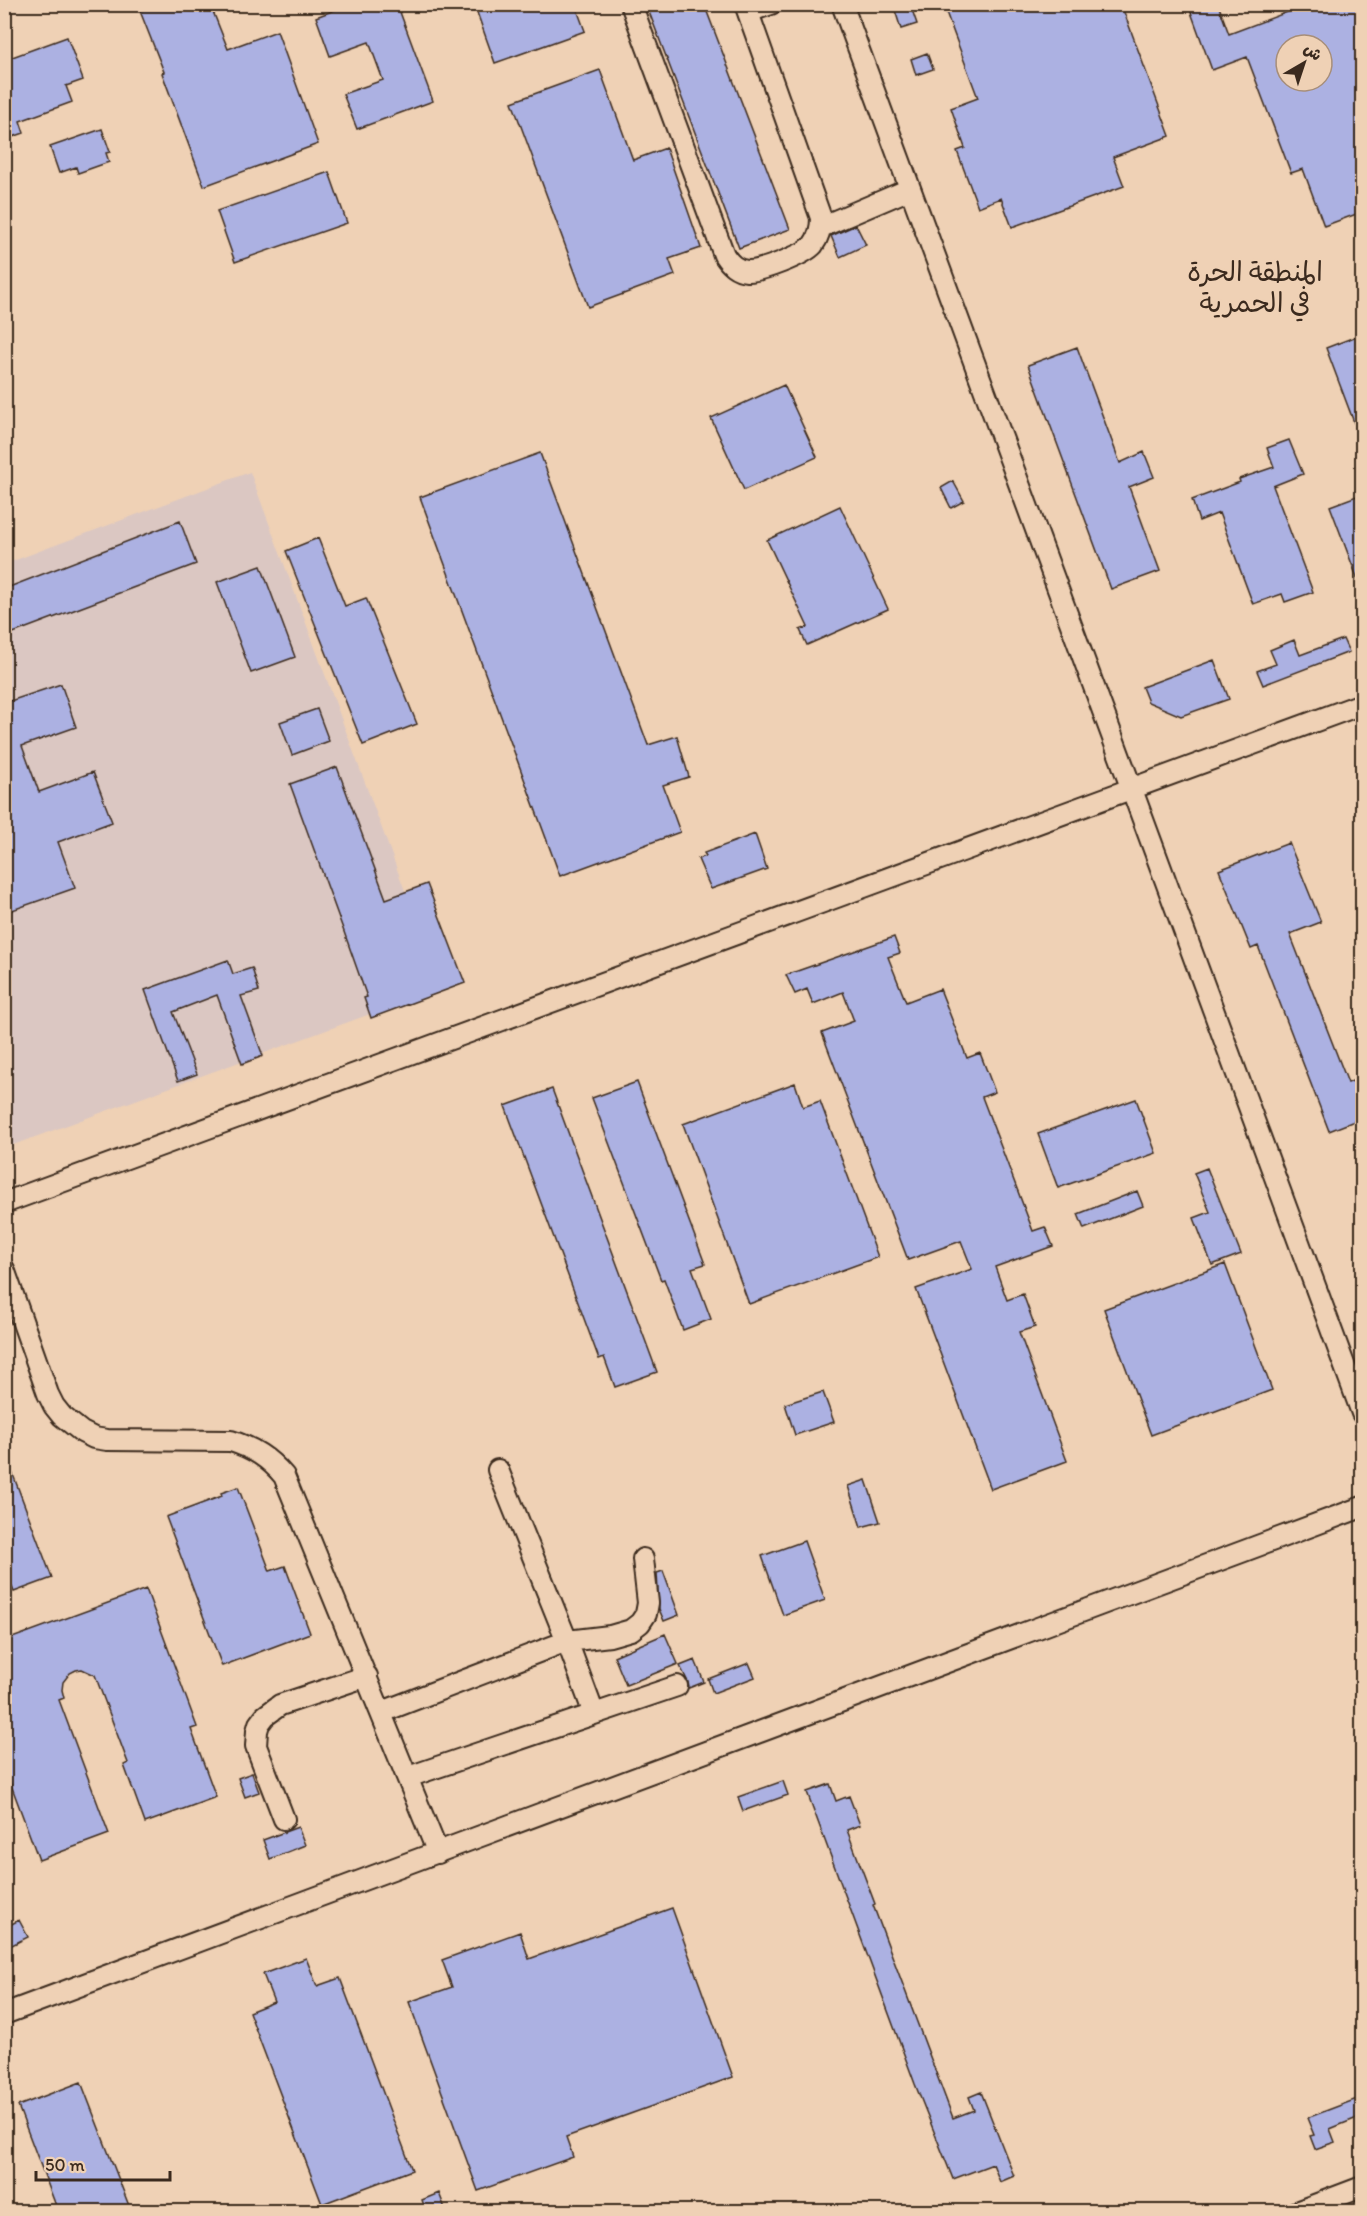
<svg xmlns="http://www.w3.org/2000/svg" width="1367" height="2216" viewBox="0 0 1367 2216" font-family="Itim,'Playpen Sans Arabic',sans-serif">
  <style>
    .built { fill: #dbc7c2 }
    .building { fill: #acb1e2; stroke: #3b2a1e; stroke-width: 1.5; fill-rule: evenodd }
    .lines { fill: none; stroke-linecap: round; stroke-linejoin: round }
    .minor-casing { stroke: #3b2a1e; stroke-width: 24 }
    .minor { stroke: #efd1b5; stroke-width: 20 }
    .labels { text-anchor: middle; dominant-baseline: central; stroke-width: 4.5; stroke-linejoin: round; paint-order: stroke }
    .neighbourhood-label { font-size: 27px; fill: #3b2a1e; stroke: #efd1b5 }
  </style>
  <rect width="100%" height="100%" fill="#efd1b5"/>
  <filter id="ink" filterUnits="userSpaceOnUse"><feTurbulence type="fractalNoise" baseFrequency=".0167" numOctaves="2"/><feDisplacementMap in="SourceGraphic" scale="12" xChannelSelector="R" yChannelSelector="G"/><feConvolveMatrix kernelMatrix="1 2 1 2 8 2 1 2 1" color-interpolation-filters="sRGB"/></filter>
  <g filter="url(#ink)">
    <path class="built" d="M250 472 441 988 5 1148V564Z"/>
    <path class="building" d="M157 4H210L228 49 277 31 318 144 204 186 162 73 164 72 140 11Z
      M351 4H397L433 101 357 129 343 94 383 80 369 42 330 56 316 17Z
      M474 4H575L585 31 495 63Z
      M646 4H704L790 229 739 248Z
      M893 4H910L917 24 901 29Z
      M943 4H1121L1170 136 1113 157 1124 186 1012 227 1001 198 978 207 957 151 965 148 951 108 978 98Z
      M1188 4H1218L1229 34 1309 4H1362V212L1324 226 1303 169 1291 173 1247 57 1212 70ZM1286 45H1322V81H1286Z
      M67 37 83 80 66 86 72 102 20 121 24 133 4 140V60Z
      M927 53 933 69 916 75 911 59Z
      M600 70 633 160 666 148 701 248 669 259 675 275 588 307 512 102Z
      M102 129 110 152 106 153 109 162 78 173 76 167 59 173 50 147Z
      M329 172 347 223 235 262 217 211Z
      M856 225 866 245 840 257 831 236Z
      M1362 334V441H1361L1326 348Z
      M1077 347 1120 463 1144 452 1154 477 1129 487 1160 571 1111 589 1028 365Z
      M784 385 817 457 744 490 711 418Z
      M1289 440 1303 474 1273 486 1313 592 1285 602 1282 594 1253 604 1219 513 1199 521 1192 500 1240 482 1239 479 1274 467 1267 448Z
      M540 453 648 745 677 736 689 777 663 785 680 832 560 876 420 497Z
      M953 481 964 501 951 508 941 488Z
      M1362 494V588H1361L1330 506Z
      M840 506 888 609 807 645 800 630 808 627 767 540Z
      M180 521 196 564 13 633 4 612V589Z
      M318 538 345 606 366 598 417 724 363 745 286 551Z
      M261 566 295 657 251 673 217 582Z
      M1343 639 1349 652 1263 685 1257 671 1276 664 1270 650 1294 640 1300 655Z
      M1214 660 1229 699 1181 716 1148 702 1142 687Z
      M61 684 76 727 22 746 39 792 93 772 112 822 58 842 75 888 4 913V703Z
      M317 709 329 741 292 755 280 722Z
      M337 767 386 899 427 884 465 983 371 1018 364 998 367 997 343 929 290 784Z
      M755 834 767 869 711 889 698 859 706 856 704 853Z
      M1289 843 1321 922 1290 934 1348 1083 1362 1077V1118L1329 1131 1258 946 1251 949 1219 870Z
      M894 937 900 953 888 957 906 1002 940 989 967 1058 980 1053 995 1092 982 1097 1033 1231 1045 1227 1053 1246 995 1267 1007 1300 1023 1294 1035 1327 1019 1332 1067 1461 991 1489 916 1289 972 1269 961 1241 908 1260 822 1033 854 1021 843 992 813 1004 807 989 795 994 786 975Z
      M228 960 233 974 252 968 259 991 241 996 263 1056 242 1064 217 995 173 1012 197 1074 178 1081 145 990Z
      M637 1082 705 1264 692 1268 711 1319 683 1330 664 1279 661 1280 592 1098Z
      M795 1083 803 1107 820 1101 878 1257 749 1304 683 1124Z
      M552 1089 657 1372 615 1387 604 1357 599 1359 505 1106Z
      M1136 1099 1156 1153 1058 1188 1038 1134Z
      M1207 1168 1241 1254 1212 1265 1194 1218 1210 1212 1194 1173Z
      M1137 1191 1143 1206 1084 1229 1078 1214Z
      M1225 1264 1272 1390 1151 1435 1104 1309Z
      M823 1392 834 1422 795 1435 785 1404Z
      M6 1456 52 1578 14 1592 4 1567Z
      M866 1480 880 1522 861 1527 848 1486Z
      M238 1487 270 1571 285 1566 310 1633 222 1666 166 1517 222 1496 221 1493Z
      M804 1541 825 1600 783 1615 762 1556Z
      M663 1571 679 1615 664 1621 659 1609 657 1573Z
      M146 1589 197 1727 191 1729 216 1797 145 1823 124 1765 128 1763 95 1675 82 1669 76 1670 70 1673 63 1682 62 1690 64 1698 59 1700 109 1834 39 1860 4 1766V1641Z
      M665 1634 678 1664 626 1685 614 1656Z
      M695 1660 704 1682 689 1688 688 1682 680 1666Z
      M749 1663 755 1677 713 1693 708 1679Z
      M252 1773 259 1792 245 1797 238 1778Z
      M783 1781 788 1795 743 1811 738 1797Z
      M830 1784 836 1801 849 1796 860 1825 847 1830 875 1904 873 1905 953 2118 974 2110 969 2097 981 2092 1014 2176 1000 2182 993 2164 953 2179 915 2084 807 1792Z
      M298 1827 305 1845 270 1859 263 1840Z
      M672 1908 733 2077 566 2137 573 2157 478 2191 409 2002 452 1987 442 1960 520 1932 529 1959Z
      M19 1920 28 1937 4 1949V1928Z
      M306 1958 317 1986 340 1978 412 2170 322 2204 249 2012 274 2002 263 1974Z
      M81 2082 131 2211H58L18 2106Z
      M1362 2097V2116L1330 2129 1335 2142 1315 2149 1310 2136 1314 2135 1307 2118Z
      M439 2193 446 2211H426L422 2200Z"/>
    <g class="lines">
      <g class="minor-casing">
        <path id="minor" d="M631 4 724 255C730 264 736 270 747 271 760 272 804 255 813 245 819 237 821 228 821 218L745 4
          M842 4 1362 1413
          M748 12 771 4
          M821 227 910 189
          M4 1203 1362 704
          M4 1269 48 1394 54 1406 62 1416 82 1432 94 1438 107 1440 231 1441C253 1448 269 1458 284 1476L438 1853
          M498 1470 567 1641 594 1714
          M382 1712 567 1641 610 1636 631 1630 640 1623 646 1614 648 1603 643 1559
          M408 1777 677 1686
          M284 1819 256 1746 257 1731 259 1724 265 1716 280 1705 367 1676
          M4 2014 1362 1507
          M1296 2212 1362 2187"/>
      </g>
      <use href="#minor" class="minor"/>
    </g>
  </g>
  <g class="labels">
    <g class="neighbourhood-label">
      <text x="1255" y="271">المنطقة الحرة<tspan x="1255" dy="31">في الحمرية</tspan></text>
    </g>
  </g>
  <rect width="1367" height="2216" fill="none" stroke="#efd1b5" stroke-width="24"/>
  <rect x="12" y="12" width="1343" height="2192" fill="none" stroke="#3b2a1e" stroke-width="2" filter="url(#ink)"/>
  <g transform="translate(1304 63) rotate(39)"><circle r="28" fill="#efd1b5" stroke="#a78e79" stroke-width="1.5"/>
  <path d="M0-4.5L10 22L0 15L-10 22Z" fill="#3b2a1e"/>
  <text y="-9" font-size="16" font-weight="bold" text-anchor="middle" fill="#3b2a1e">ش</text>
  </g>
  <path d="M36 2171v9h134v-9" fill="none" stroke="#3b2a1e" stroke-width="3"/>
  <text x="45" y="2171" font-size="18" fill="#3b2a1e" stroke="#efd1b5" stroke-width="4.5" paint-order="stroke">50 m</text>
</svg>
